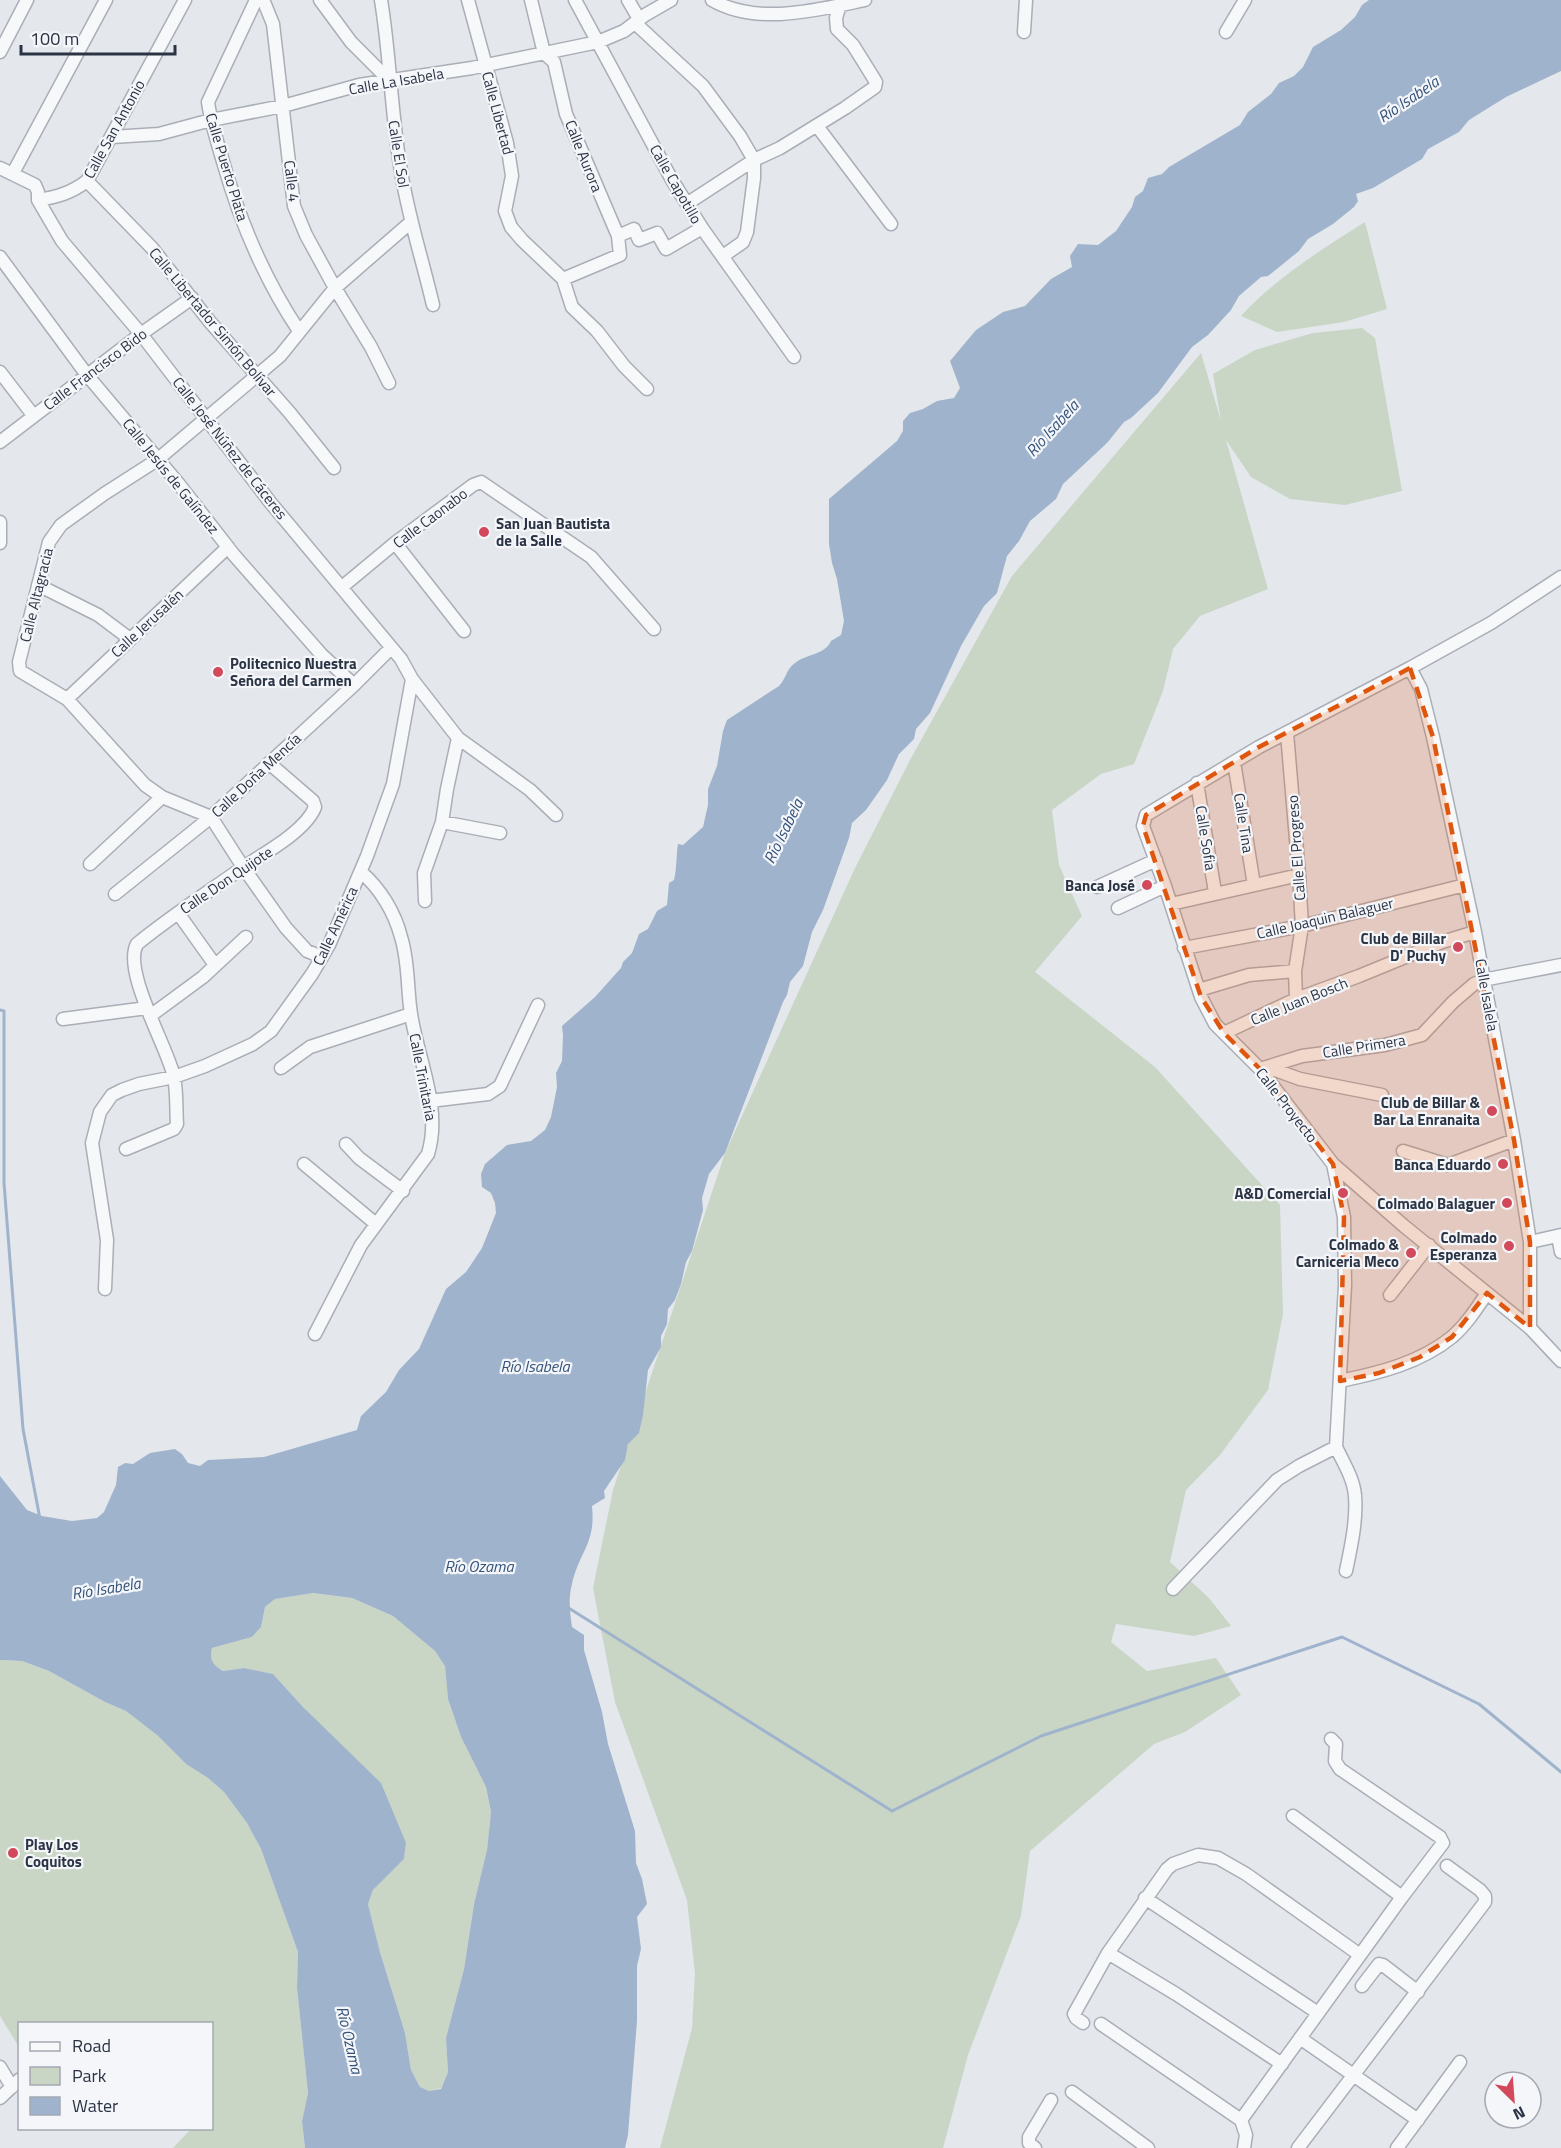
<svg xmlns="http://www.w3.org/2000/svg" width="1561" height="2148" viewBox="0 0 1561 2148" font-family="'Titillium Web',sans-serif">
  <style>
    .green { fill: #c9d6c5 }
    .water { fill: #9fb4cc; fill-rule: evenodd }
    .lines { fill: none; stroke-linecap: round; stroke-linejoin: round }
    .stream { stroke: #9fb4cc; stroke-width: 3 }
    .minor-casing { stroke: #a9aeb7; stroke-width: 15 }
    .minor { stroke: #f7f8fa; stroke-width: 12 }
    .marked { fill: #df570f; fill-opacity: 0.2; stroke: #df570f; stroke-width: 4.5; stroke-dasharray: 12 8; stroke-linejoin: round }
    .poi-dot { fill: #d1495b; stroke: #f4f6f9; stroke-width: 2 }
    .labels { text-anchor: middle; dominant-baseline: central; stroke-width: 4.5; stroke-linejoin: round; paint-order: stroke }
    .street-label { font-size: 15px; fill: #2b3445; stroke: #f4f6f9 }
    .poi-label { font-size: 15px; font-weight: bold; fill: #2b3445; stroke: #f4f6f9; text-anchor: end }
    .water-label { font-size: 16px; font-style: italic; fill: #34527a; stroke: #f4f6f9 }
  </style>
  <rect width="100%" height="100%" fill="#e4e7ec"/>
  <path class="green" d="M1365 222 1387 309 1344 322 1277 332 1241 316C1276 278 1322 249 1365 222Z
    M1362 328 1375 338 1402 491 1345 505 1290 499 1251 477 1226 440 1268 589 1200 616 1173 649 1163 691 1134 764 1101 774 1052 810 1059 865 1082 916 1035 972 1155 1067 1280 1205 1283 1314 1268 1390 1220 1455 1186 1490 1170 1562 1209 1598 1231 1626 1194 1636 1116 1624 1111 1642 1147 1671 1216 1658 1241 1695 1185 1732 1154 1744 1030 1851 1021 1916 968 2055 943 2148H660L692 2028 695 1973 687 1900 615 1702 593 1588 613 1490 725 1153 855 868 910 760 1012 576 1201 353 1221 421 1213 374 1255 350 1313 333Z
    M312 1593 352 1598 393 1616 435 1651 445 1666 448 1699 461 1737 486 1787 491 1812 487 1850 474 1904 464 1969 446 2038 448 2072 441 2088 429 2091 420 2087 411 2070 405 2033 380 1952 368 1904 373 1890 404 1859 406 1843 303 1707 273 1674 244 1668 223 1671C213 1665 209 1661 212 1648L252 1637 261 1627 265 1607 275 1599Z
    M0 1660 22 1661 49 1671 105 1702 126 1711 157 1735 186 1764 208 1778 224 1792 247 1823 261 1849 298 1952 297 1988 308 2093 302 2121 305 2148H173L191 2129 212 2128V2024H20L19 2047 0 2016Z"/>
  <path class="water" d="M1369 0H1561V71L1506 97 1469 120 1459 132 1428 149 1422 159 1373 188 1356 194 1358 201 1354 207 1333 224 1308 239 1299 251 1268 276 1261 277 1239 296 1231 310 1208 335 1192 347 1158 393 1131 418 1124 422 1107 443 1063 484 1056 499 1030 521 1019 541 1007 556 997 593 984 606 961 646 930 713 916 729 914 739 899 754 887 780 866 810 852 823 849 838 823 910 812 932 803 966 790 982 787 995 783 1002 725 1153 709 1174 702 1198 703 1210 692 1251 686 1262 681 1284 675 1300 668 1309 667 1324 661 1336V1347L648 1370 643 1415 639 1433 628 1444 625 1460 604 1491 605 1498 592 1506C596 1544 579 1552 572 1584 568 1599 570 1612 572 1627L584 1635V1650L602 1712 608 1744 635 1831 636 1863 642 1879 647 1904 637 1917 641 1949 637 1966V2021L628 2135 625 2148H305L302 2121 308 2093 297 1988 298 1952 261 1849 247 1823 224 1792 208 1778 186 1764 157 1735 126 1711 105 1702 49 1671 22 1661 0 1660V1476L27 1510 42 1516 72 1521 97 1518 104 1512 116 1485 118 1467 125 1463 133 1464 150 1453 175 1449 182 1454 188 1463 200 1466 208 1460 264 1457 357 1430 361 1416 386 1392 399 1370 419 1349 446 1289 466 1272 482 1248 496 1213 495 1203 491 1193 482 1187 481 1174 485 1164 507 1145 531 1141 545 1130 551 1117 557 1087 556 1073 562 1061 563 1035 562 1026 595 997 621 968 623 962 632 953 639 934 648 929 657 911 667 905 669 883 674 880C677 868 676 856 678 844L683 845 703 827 708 805V789L717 766 723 731 727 720 779 686C786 679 786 669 795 663 806 654 825 655 831 641L841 635 844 621 837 579 832 563 829 544V499L897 441 903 431V421L910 413 923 409 937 401 954 398 960 388 950 361 976 330 1003 312 1025 306 1051 279 1072 267 1070 256 1078 244 1098 245 1116 231 1132 207 1135 197 1143 191 1148 178 1162 174 1169 167 1240 125 1248 112 1271 94 1279 83 1294 76 1303 67 1313 47 1341 30 1355 17 1362 5ZM313 1593 352 1598 393 1616 435 1651 445 1666 448 1699 461 1737 486 1787 491 1812 487 1850 474 1904 464 1969 446 2038 448 2072 441 2089 429 2091 420 2087 411 2070 405 2033 380 1952 368 1904 373 1890 404 1859 406 1843 381 1783 303 1707 273 1674 244 1668 223 1671C213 1665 209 1660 212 1648L252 1637 261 1627 265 1607 275 1599Z"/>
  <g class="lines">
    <path class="stream" d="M0 1010 4 1011V1183L23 1429 40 1519
      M567 1607 892 1811 1041 1736 1342 1637 1479 1704 1561 1772"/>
    <g class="minor-casing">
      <path id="minor" d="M320 0 351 42 389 80
        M381 0C390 55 391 110 400 165 407 213 422 258 433 305
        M468 0 507 143 512 176 505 211 511 227 522 240 563 279 572 307 597 331 624 366 647 389
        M531 0 544 53 554 62 566 114 618 236 620 255 563 279
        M575 0 672 180 702 228 794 357
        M628 0 639 19
        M712 0C757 26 817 10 865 0
        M635 23 703 86 740 136 754 160V178L747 232 743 242 723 256
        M1024 32 1026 0
        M1226 32 1245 0
        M0 52 27 0
        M817 126 891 224
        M112 137 159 134 211 120 283 106 359 85 472 68 598 42 624 31 645 15 671 0
        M0 168 35 185 38 192V200L62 241 141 334 270 502 401 659 412 679 458 738 530 790 556 815
        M13 173 106 0
        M87 181 152 248 210 322 290 413 334 468
        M38 200C57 197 71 193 87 181L185 0
        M688 203 754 160 780 148 845 108 875 87 876 82 853 45 837 29 836 18 840 5
        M618 236 634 229 639 240 657 233 666 249 702 228
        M0 257 87 375 178 483 234 555 321 654 354 685
        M299 331C265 280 241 224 224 165 218 144 211 124 208 102L256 0 264 2 273 24 294 206 306 235 335 288 371 347 389 383
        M0 372 33 415
        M0 442 141 334 192 298
        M0 522V543
        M395 543 464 631
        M1561 577 1491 623 1410 668 1259 747 1146 815 1143 826 1165 886 1201 997 1215 1024 1260 1069 1333 1164 1404 1226 1530 1328 1561 1361
        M38 585 98 615 130 639
        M342 587 395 543 473 485 481 482 591 557 654 629
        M1410 668 1421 689 1433 737 1475 932 1514 1140 1530 1242V1328
        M67 699 228 547
        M1287 733 1299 875 1302 926 1295 971 1296 999
        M1234 762 1254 885
        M1197 783 1215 892
        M442 822 500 833
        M90 864 162 797
        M1097 887 1156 860
        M115 894 211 817 354 685 391 648
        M425 901 424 873 442 822 447 789 458 738
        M1171 904 1299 875
        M1118 908 1165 886
        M178 913 215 965
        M1184 948 1302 926 1465 885
        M322 957 307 951 286 928 243 867 211 817 162 797 145 785 67 699 20 671 19 662 49 542 61 525 104 494 157 460 280 356 335 288 411 222
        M1199 990 1249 975 1295 971
        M150 1016 203 977 246 937
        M63 1019 147 1008
        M1224 1033 1296 999 1359 976 1442 942 1475 932
        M1267 1067 1300 1079 1382 1095
        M281 1068 310 1047 411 1014
        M1260 1069 1302 1056 1385 1045 1422 1035 1453 1002 1474 984 1483 980 1561 965
        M430 1101 488 1094 500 1086 538 1005
        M346 1144 359 1158 403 1191
        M126 1149 174 1129 177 1124C176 1109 177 1092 174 1077 168 1048 122 971 137 944 170 917 207 893 242 868 263 854 306 831 315 807L313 801 269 763
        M1403 1151 1448 1165 1514 1140
        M304 1164 376 1224
        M1333 1164 1344 1217 1345 1285 1336 1447
        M1558 1236 1561 1252
        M1530 1242 1561 1235
        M105 1289 107 1240 92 1143 100 1112 112 1095 122 1090 139 1084 174 1077 205 1066 253 1044 271 1031 312 974 329 945 367 856 393 784 412 679
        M1390 1295 1429 1245
        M315 1334 361 1245 428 1154C442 1108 418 1060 411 1014 407 989 409 962 401 937 395 913 380 888 361 872
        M1340 1381C1379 1373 1420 1363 1452 1337 1466 1325 1477 1308 1487 1293
        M1336 1447C1343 1462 1354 1479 1355 1496 1357 1520 1351 1547 1346 1571
        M1173 1589 1277 1480 1299 1466 1336 1447
        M1293 1816 1402 1897
        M1145 1898 1318 2013
        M1362 1986 1379 1964 1383 1965 1418 1992
        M1083 2023 1076 2018 1074 2014 1108 1953
        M1101 2024 1241 2120
        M1300 2038 1418 2120
        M1282 2064 1176 1994 1108 1953 1167 1869 1173 1864 1198 1855 1218 1858 1246 1874 1360 1955
        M0 2067 12 2087
        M1072 2092 1148 2148
        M0 2098 20 2079
        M1035 2148 1029 2143V2137L1051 2100
        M1244 2148 1246 2135 1241 2120 1402 1897 1443 1843 1440 1837 1340 1769 1335 1761 1336 1744 1331 1739
        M1298 2148 1485 1902V1896L1480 1890 1447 1866
        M1397 2148 1460 2062"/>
    </g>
    <use href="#minor" class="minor"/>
  </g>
  <path class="marked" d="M1410 668 1433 737 1514 1140 1530 1242V1328L1487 1293 1452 1337 1420 1357 1379 1373 1340 1381 1344 1217 1333 1164 1260 1069 1224 1033 1201 997 1143 826 1146 815 1259 747Z"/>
  <g class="poi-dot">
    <circle cx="484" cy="532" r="6"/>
    <circle cx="218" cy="672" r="6"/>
    <circle cx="1147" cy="885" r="6"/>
    <circle cx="1458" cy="947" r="6"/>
    <circle cx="1492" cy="1111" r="6"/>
    <circle cx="1503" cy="1164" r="6"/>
    <circle cx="1343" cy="1193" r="6"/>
    <circle cx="1507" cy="1203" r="6"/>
    <circle cx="1509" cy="1246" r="6"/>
    <circle cx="1411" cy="1253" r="6"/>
    <circle cx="13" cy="1853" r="6"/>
  </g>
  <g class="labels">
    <g class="street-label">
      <text transform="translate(396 81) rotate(-10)">Calle La Isabela</text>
      <text transform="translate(498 113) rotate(75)">Calle Libertad</text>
      <text transform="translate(114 129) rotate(-61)">Calle San Antonio</text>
      <text transform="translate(399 154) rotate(81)">Calle El Sol</text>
      <text transform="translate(584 156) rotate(68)">Calle Aurora</text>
      <text transform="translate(227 167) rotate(73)">Calle Puerto Plata</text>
      <text transform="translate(292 181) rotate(83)">Calle 4</text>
      <text transform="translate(676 184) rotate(60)">Calle Capotillo</text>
      <text transform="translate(213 322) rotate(50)">Calle Libertador Simón Bolívar</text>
      <text transform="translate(95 369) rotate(-37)">Calle Francisco Bido</text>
      <text transform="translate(230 448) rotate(52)">Calle José Núñez de Cáceres</text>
      <text transform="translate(171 476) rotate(51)">Calle Jesús de Galíndez</text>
      <text transform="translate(430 518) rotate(-37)">Calle Caonabo</text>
      <text transform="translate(36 595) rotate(-76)">Calle Altagracia</text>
      <text transform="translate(147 623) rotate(-43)">Calle Jerusalén</text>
      <text transform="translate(256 775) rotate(-43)">Calle Doña Mencía</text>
      <text transform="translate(1244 823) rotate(81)">Calle Tina</text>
      <text transform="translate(1206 838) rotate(81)">Calle Sofia</text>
      <text transform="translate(1296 848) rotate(-94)">Calle El Progreso</text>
      <text transform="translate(226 880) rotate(-34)">Calle Don Quijote</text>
      <text transform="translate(1325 918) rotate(-13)">Calle Joaquin Balaguer</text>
      <text transform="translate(335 926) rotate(-65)">Calle América</text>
      <text transform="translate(1487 995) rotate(80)">Calle Isalela</text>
      <text transform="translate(1299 1001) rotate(-22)">Calle Juan Bosch</text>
      <text transform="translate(1364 1046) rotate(-9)">Calle Primera</text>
      <text transform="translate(423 1077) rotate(79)">Calle Trinitaria</text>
      <text transform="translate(1287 1105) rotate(52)">Calle Proyecto</text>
    </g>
    <g class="poi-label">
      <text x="496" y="523" text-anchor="start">San Juan Bautista<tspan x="496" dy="17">de la Salle</tspan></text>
      <text x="230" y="663" text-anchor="start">Politecnico Nuestra<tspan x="230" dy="17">Señora del Carmen</tspan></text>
      <text x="1135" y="885">Banca José</text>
      <text x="1446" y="938">Club de Billar<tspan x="1446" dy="17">D' Puchy</tspan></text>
      <text x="1480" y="1102">Club de Billar &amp;<tspan x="1480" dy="17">Bar La Enranaita</tspan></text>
      <text x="1491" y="1164">Banca Eduardo</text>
      <text x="1331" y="1193">A&amp;D Comercial</text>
      <text x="1495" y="1203">Colmado Balaguer</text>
      <text x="1497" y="1237">Colmado<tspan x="1497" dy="17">Esperanza</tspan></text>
      <text x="1399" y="1244">Colmado &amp;<tspan x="1399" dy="17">Carniceria Meco</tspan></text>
      <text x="25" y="1844" text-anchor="start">Play Los<tspan x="25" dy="17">Coquitos</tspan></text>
    </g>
    <g class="water-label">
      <text transform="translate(1408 99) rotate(-34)">Río Isabela</text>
      <text transform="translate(1052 428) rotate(-48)">Río Isabela</text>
      <text transform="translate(783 831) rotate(-64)">Río Isabela</text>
      <text x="535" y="1366">Río Isabela</text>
      <text x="479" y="1566">Río Ozama</text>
      <text transform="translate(106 1588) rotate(-9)">Río Isabela</text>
      <text transform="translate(350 2040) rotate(77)">Río Ozama</text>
    </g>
  </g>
  <rect x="18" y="2022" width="195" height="108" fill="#f4f6f9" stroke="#a4a8b1" stroke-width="1.5"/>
  <rect x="30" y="2042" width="30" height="9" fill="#f7f8fa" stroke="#a4a8b1" stroke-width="1.5"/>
  <text x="72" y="2052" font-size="18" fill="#2b3445">Road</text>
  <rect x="30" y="2067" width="30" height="18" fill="#c9d6c5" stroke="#a4a8b1" stroke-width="1.5"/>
  <text x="72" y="2082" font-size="18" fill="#2b3445">Park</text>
  <rect x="30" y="2097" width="30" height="18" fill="#9fb4cc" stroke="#a4a8b1" stroke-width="1.5"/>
  <text x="72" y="2112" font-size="18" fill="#2b3445">Water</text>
  <g transform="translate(1513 2100) rotate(155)"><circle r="28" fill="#f4f6f9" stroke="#a4a8b1" stroke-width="1.5"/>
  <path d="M0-4.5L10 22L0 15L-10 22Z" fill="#d1495b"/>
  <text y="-9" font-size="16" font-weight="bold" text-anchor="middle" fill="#2b3445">N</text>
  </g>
  <path d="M21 45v9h154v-9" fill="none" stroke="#2b3445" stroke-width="3"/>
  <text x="30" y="45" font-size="18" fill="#2b3445" stroke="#f4f6f9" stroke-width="4.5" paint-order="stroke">100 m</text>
</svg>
